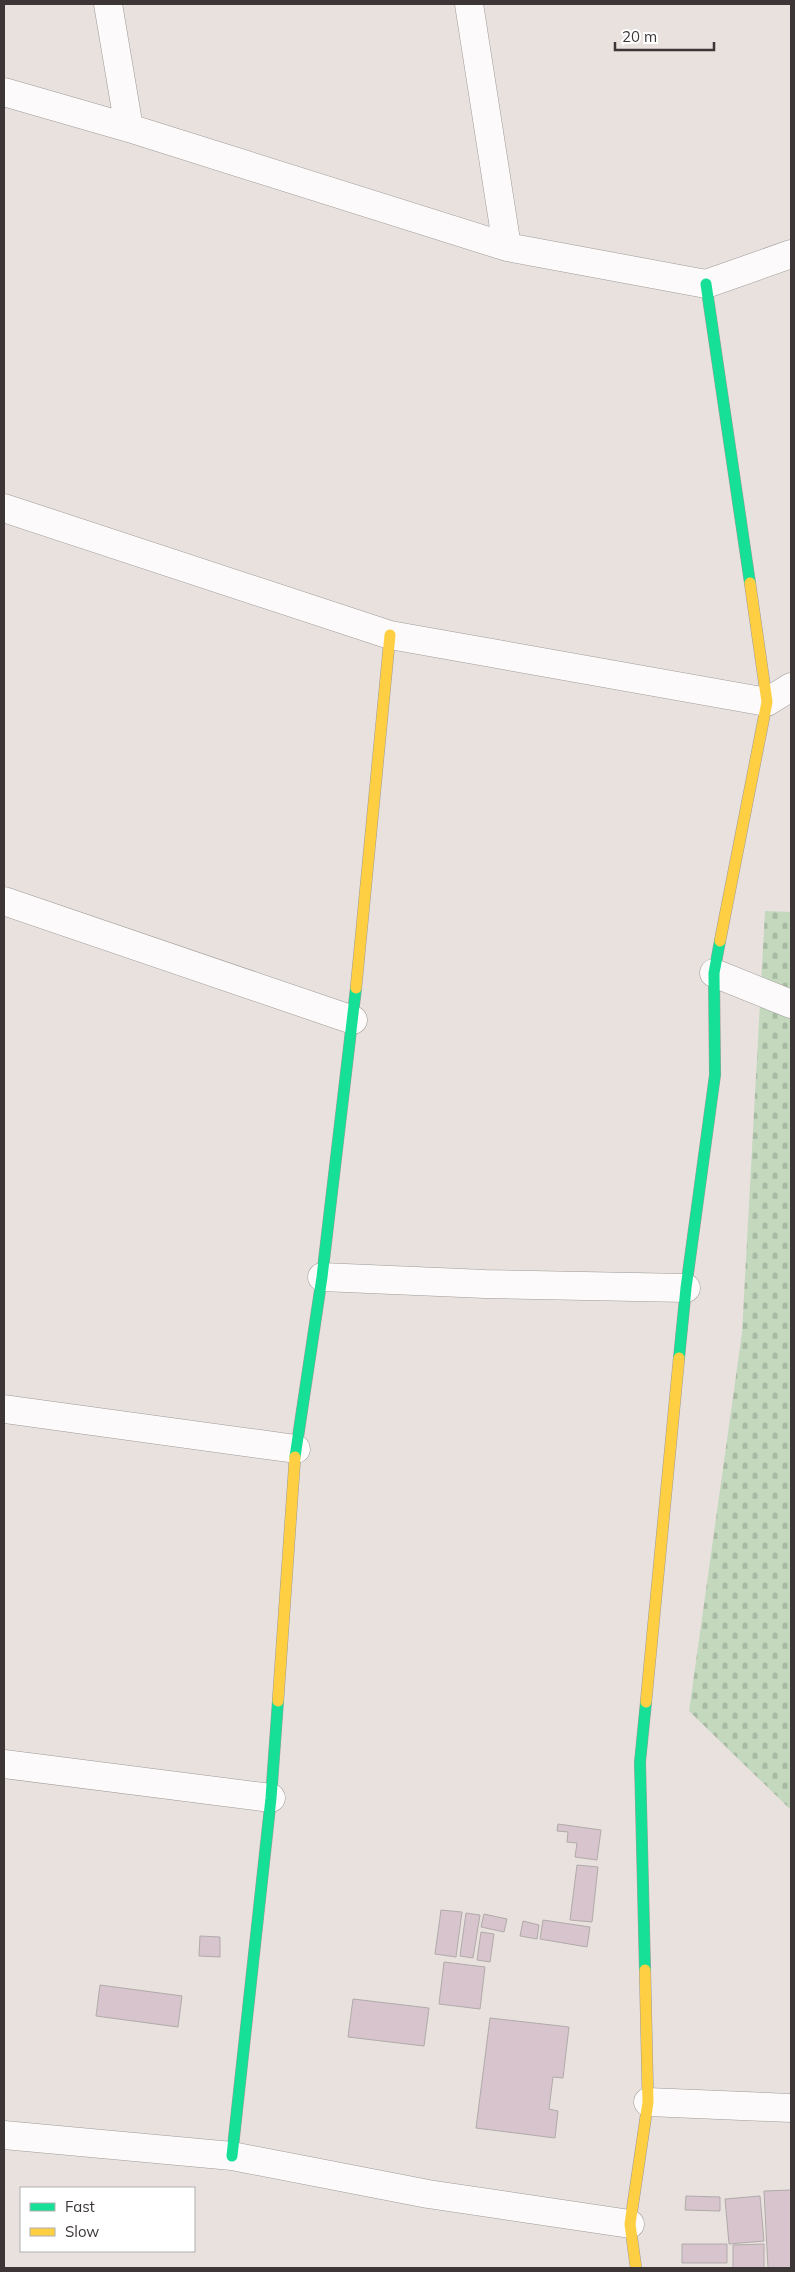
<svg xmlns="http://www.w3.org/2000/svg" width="795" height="2272" viewBox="0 0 795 2272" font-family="Mulish,sans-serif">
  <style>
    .cemetery { fill: url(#cemetery-stones) }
    .building { fill: #d7c4cc; stroke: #b0abaa }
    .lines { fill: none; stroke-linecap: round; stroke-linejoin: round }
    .street-casing { stroke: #9f9a98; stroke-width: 29 }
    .fast-casing { stroke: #9f9a98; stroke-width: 12 }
    .slow-casing { stroke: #9f9a98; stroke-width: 12 }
    .street { stroke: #fcfafa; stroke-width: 28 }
    .fast { stroke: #16e098; stroke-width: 11 }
    .slow { stroke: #ffcf43; stroke-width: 11 }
  </style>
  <defs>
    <pattern id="cemetery-stones" width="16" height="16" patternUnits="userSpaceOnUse" patternTransform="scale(1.25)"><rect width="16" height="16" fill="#c4d8be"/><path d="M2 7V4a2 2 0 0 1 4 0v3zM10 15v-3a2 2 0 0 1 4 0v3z" fill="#a9baa4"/></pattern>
  </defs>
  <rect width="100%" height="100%" fill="#e8e1de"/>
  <path class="cemetery" d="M765 911 791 912V1810L689 1711 742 1333Z"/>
  <path class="building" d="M558 1824 601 1830 597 1860 575 1857 577 1843 567 1842 568 1832 557 1831Z
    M577 1865 598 1867 592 1922 570 1920Z
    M441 1910 462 1912 456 1957 435 1954Z
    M466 1913 480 1915 473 1958 460 1956Z
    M484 1914 507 1919 504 1932 481 1927Z
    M543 1920 590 1927 587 1947 540 1939Z
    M523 1921 539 1925 537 1939 520 1936Z
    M481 1932 494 1934 490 1962 477 1960Z
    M200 1936 220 1937V1957L199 1956Z
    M444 1962 485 1967 480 2009 439 2004Z
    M100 1985 182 1996 178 2027 96 2016Z
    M353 1999 429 2008 424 2046 348 2037Z
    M490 2018 569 2027 563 2078 553 2077 549 2109 558 2111 555 2138 476 2128Z
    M791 2190V2268H768L764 2191Z
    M686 2196 720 2197V2211L685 2210Z
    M760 2196 764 2241 729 2244 725 2199Z
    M682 2244H727V2263H682Z
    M764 2244V2268H733V2245Z"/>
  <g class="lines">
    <g class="street-casing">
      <path id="street" d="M108 4 129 128
        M469 4 507 247
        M4 92 129 128 507 247 706 284 791 254
        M4 508 390 635 767 702 791 687
        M4 901 353 1020
        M714 973 791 1004
        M322 1277 485 1284 686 1288
        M4 1409 296 1449
        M4 1764 271 1798
        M648 2102 791 2108
        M4 2135 232 2156 428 2194 630 2224"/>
    </g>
    <g class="fast-casing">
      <path id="fast" d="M706 284 750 583
        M679 1358 686 1288 715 1075 714 973 720 941
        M295 1457 322 1277 356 988
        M645 1970 640 1762 646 1702
        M232 2156 271 1798 278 1701"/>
    </g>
    <g class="slow-casing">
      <path id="slow" d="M720 941 767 702 750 583
        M356 988 390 635
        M278 1701 295 1457
        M646 1702 679 1358
        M636 2268 630 2224 648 2102 645 1970"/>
    </g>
    <use href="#street" class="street"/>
    <use href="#fast" class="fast"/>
    <use href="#slow" class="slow"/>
  </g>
  <rect width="795" height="2272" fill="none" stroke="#3c3736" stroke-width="10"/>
  <rect x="20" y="2187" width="175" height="65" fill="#ffffff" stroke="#b1afaf"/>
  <rect x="30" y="2203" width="25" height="8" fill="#16e098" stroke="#b1afaf"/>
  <text x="65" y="2212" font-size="15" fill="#3c3736">Fast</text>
  <rect x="30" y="2228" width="25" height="8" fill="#ffcf43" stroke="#b1afaf"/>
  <text x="65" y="2237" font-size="15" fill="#3c3736">Slow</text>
  <path d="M615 42v8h99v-8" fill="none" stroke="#3c3736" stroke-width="2.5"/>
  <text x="622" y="42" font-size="15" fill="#3c3736" stroke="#ffffff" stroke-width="4" paint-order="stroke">20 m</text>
</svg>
